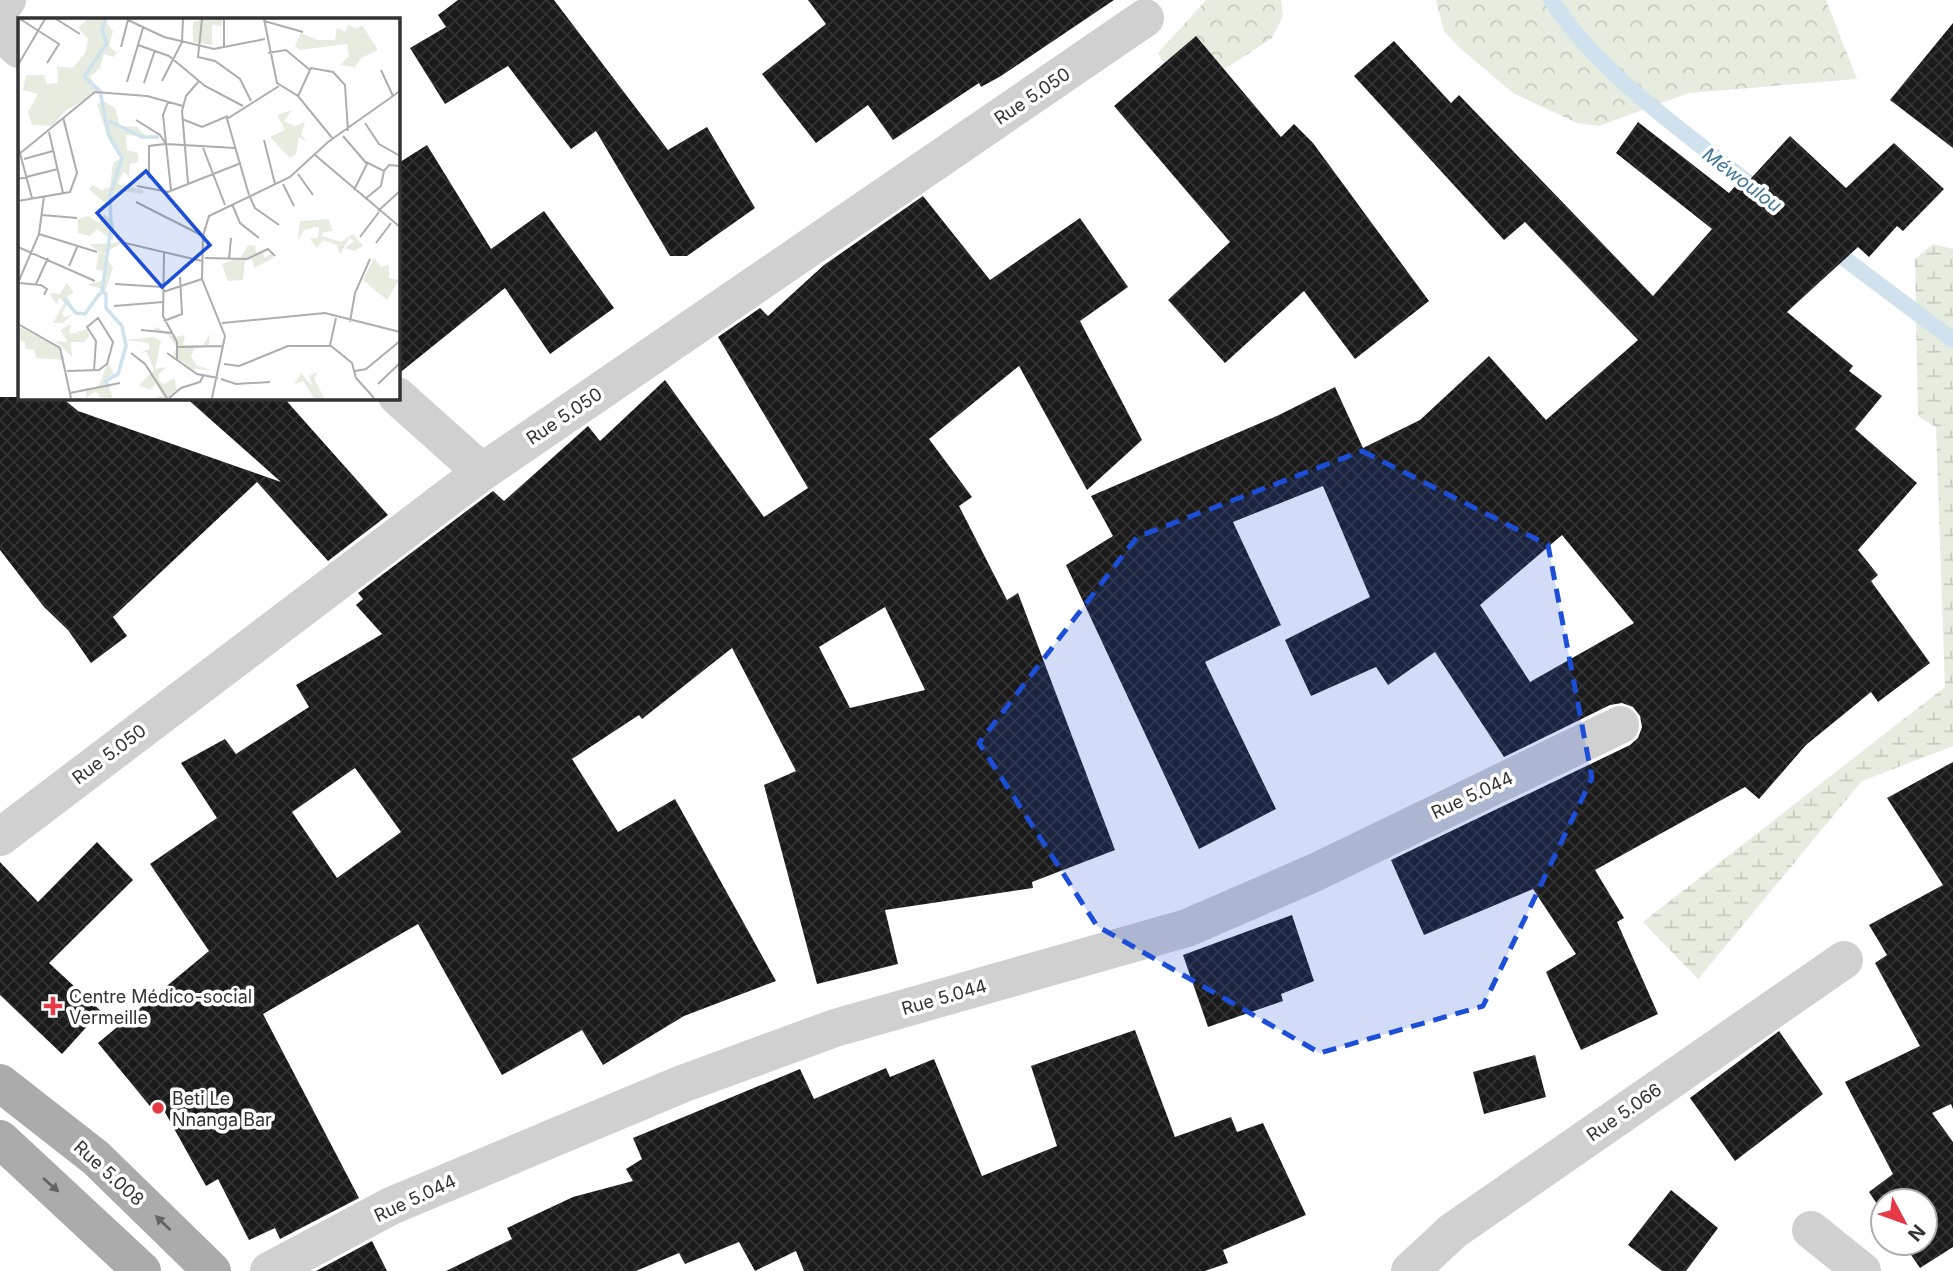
<svg xmlns="http://www.w3.org/2000/svg" width="1953" height="1271" viewBox="0 0 1953 1271" font-family="Inter,sans-serif">
  <style>
    .forest { fill: url(#forest-crowns) }
    .wetland { fill: url(#wetland-marsh) }
    .lines { fill: none; stroke-linecap: round; stroke-linejoin: round }
    .stream { stroke: #cfe2ee; stroke-width: 16 }
    .building { fill: url(#building-cross-hatch); fill-rule: evenodd }
    .minor { stroke: #d0d0d0; stroke-width: 38 }
    .major { stroke: #ababab; stroke-width: 38 }
    .oneway { fill: #636363 }
    .marked { fill: #1d4ed8; fill-opacity: 0.2; stroke: #1d4ed8; stroke-width: 5; stroke-dasharray: 14 9; stroke-linejoin: round }
    .poi-dot { fill: #e63946; stroke: #fff; stroke-width: 2.5 }
    .labels { text-anchor: middle; dominant-baseline: central; stroke-width: 7; stroke-linejoin: round; paint-order: stroke }
    .street-label { font-size: 18px; fill: #333; stroke: #fff }
    .poi-label { font-size: 18px; fill: #333; stroke: #fff; text-anchor: start }
    .water-label { font-size: 19px; font-style: italic; fill: #3f7597; stroke: #fff }
    .inset-river { fill: none; stroke: #cfe2ee; stroke-width: 3.5 }
    .inset-road { fill: none; stroke: #adadad; stroke-width: 2 }
    .view { fill: #1d4ed8; fill-opacity: 0.15; stroke: #1d4ed8; stroke-width: 3.5 }
    .inset-edge { fill: none; stroke: #333; stroke-width: 3.5 }
  </style>
  <defs>
    <pattern id="forest-crowns" width="20" height="18" patternUnits="userSpaceOnUse" patternTransform="scale(1.75)"><rect width="20" height="18" fill="#e6ecdf"/><path d="M2 6a3 3 0 1 1 6 0M12 15a3 3 0 1 1 6 0" fill="none" stroke="#c6cbc0"/></pattern>
    <pattern id="wetland-marsh" width="20" height="14" patternUnits="userSpaceOnUse" patternTransform="scale(1.75)"><rect width="20" height="14" fill="#e6ecdf"/><path d="M1 5h8M5 5V1M11 12h8M15 12V8" fill="none" stroke="#c6cbc0"/></pattern>
    <pattern id="building-cross-hatch" width="8" height="8" patternUnits="userSpaceOnUse" patternTransform="scale(1.75)"><rect width="8" height="8" fill="#1a1a1a"/><path d="M0 0l8 8M0 8l8-8" fill="none" stroke="#333"/></pattern>
  </defs>
  <rect width="100%" height="100%" fill="#fff"/>
  <path class="forest" d="M1206 0H1281L1283 16 1272 38 1214 76 1170 73 1158 53Z
    M1436 0H1826L1857 79 1689 93 1599 126 1577 123 1513 93 1461 49 1444 31Z"/>
  <path class="wetland" d="M1933 244 1953 249V746L1862 781 1698 979 1643 922 1945 687 1936 427 1918 416 1915 259Z"/>
  <g class="lines">
    <path class="stream" d="M1551 0C1604 80 1689 134 1762 194
      M1829 247 1953 340"/>
  </g>
  <path class="building" d="M458 0H554L668 150 707 127 755 208 687 256H670L596 131 571 149 508 66 445 104 410 48 446 27 438 15Z
    M808 0H1114L1001 76 981 87 979 83 893 140 868 105 816 143 762 74 826 24Z
    M1953 23V148L1890 100Z
    M1196 36 1281 137 1294 124 1313 143 1429 301 1355 359 1304 291 1225 363 1168 300 1230 242 1114 106Z
    M1394 41 1451 103 1459 95 1653 296 1712 229 1616 153 1638 122 1729 193 1738 183 1743 187 1790 136 1846 188 1894 143 1944 189 1903 231 1897 226 1869 257 1858 247 1787 312 1853 366 1849 371 1882 396 1855 429 1917 483 1858 550 1878 575 1871 581 1930 663 1878 702 1871 692 1806 745 1759 799 1745 787 1595 870 1624 918 1617 922 1658 1014 1581 1050 1546 972 1576 954 1533 889 1424 935 1391 860 1630 745 1638 738 1642 727 1640 716 1633 707 1622 703 1610 705 1504 757 1435 652 1388 685 1376 667 1311 696 1285 640 1370 597 1323 486 1233 522 1281 625 1205 662 1276 809 1199 849 1066 565 1113 536 1091 496 1279 415 1335 387 1363 448 1420 420 1489 356 1546 420 1638 340 1525 222 1504 240 1354 76ZM1562 535 1634 623 1530 682 1480 605Z
    M427 145 491 249 544 211 614 308 550 354 505 288 397 375V164Z
    M923 196 990 280 1080 218 1128 287 1080 321 1142 440 1087 490 1019 366 929 439 972 497 959 506 1007 600 1018 593 1115 850 1032 882 1033 888 885 910 898 964 817 984 764 785 796 771 732 648 642 719 639 715 572 759 618 832 675 799 776 981 684 1016 603 1065 582 1030 502 1075 418 924 263 1014 359 1198 280 1239 275 1228 249 1240 218 1179 206 1186 161 1105 154 1111 98 1043 209 951 150 864 217 818 181 763 225 739 236 754 309 707 296 685 382 634 356 605 363 599 358 593 493 491 504 501 588 426 600 441 665 380 764 517 808 488 718 337 760 308 768 316 824 265ZM885 607 925 690 850 708 819 647ZM355 768 401 832 337 878 292 812Z
    M0 397H61L78 411 281 482 185 397H283L388 515 328 561 257 482 113 617 127 636 91 663 68 630 44 607 0 550Z
    M1953 762V1109L1951 1104 1932 1113 1953 1142V1247L1920 1268 1903 1243H1925V1201H1883V1213L1869 1192 1893 1174 1845 1082 1920 1046 1875 963 1887 955 1869 925 1943 885 1887 798Z
    M97 842 133 880 49 963 101 1011 62 1054 0 995V862L38 902Z
    M1292 915 1314 981 1281 994 1283 1001 1208 1027 1183 955Z
    M1135 1030 1175 1137 1231 1117 1237 1132 1263 1123 1306 1215 1223 1250 1228 1263 1205 1271H804L796 1251 755 1271 739 1242 685 1264 679 1253 636 1271H446L512 1239 507 1228 573 1197 633 1181 626 1169 642 1159 633 1138 800 1069 814 1099 886 1068 890 1077 934 1059 982 1176 1057 1146 1031 1066Z
    M1779 1031 1823 1094 1735 1161 1690 1098Z
    M1535 1055 1546 1097 1484 1114 1473 1072Z
    M1671 1190 1718 1228 1686 1271H1662L1628 1245Z
    M372 1241 387 1271H316Z"/>
  <g class="lines">
    <path class="minor" d="M0 9 7 0
      M0 31 19 49
      M397 396 482 472
      M0 837 482 472 1145 18
      M1811 1230 1862 1271
      M269 1271 391 1206 682 1084 835 1028 1187 928 1316 872 1620 725
      M1410 1271 1453 1231 1844 960"/>
    <path class="major" d="M0 1083 96 1158 212 1271
      M0 1139 142 1271"/>
  </g>
  <defs><path id="oneway-solid" d="M-6-.8H1V-3.2L6.5 0L1 3.2V.8H-6Z" transform="scale(1.75)"/></defs>
  <g class="oneway">
    <use href="#oneway-solid" transform="translate(51 1185) rotate(42)"/>
    <use href="#oneway-solid" transform="translate(163 1223) rotate(-136)"/>
  </g>
  <path class="marked" d="M1362 451 1548 545 1592 778 1483 1006 1320 1053 1097 926 979 743 1137 537Z"/>
  <g class="poi-dot">
    <path d="M49.5 995.5h7v7h7v7h-7v7h-7v-7h-7v-7h7z"/>
    <circle cx="158" cy="1108" r="7"/>
  </g>
  <g class="labels">
    <g class="street-label">
      <text transform="translate(1032 96) rotate(-34)">Rue 5.050</text>
      <text transform="translate(564 416) rotate(-34)">Rue 5.050</text>
      <text transform="translate(109 754) rotate(-37)">Rue 5.050</text>
      <text transform="translate(1472 795) rotate(-25)">Rue 5.044</text>
      <text transform="translate(944 997) rotate(-16)">Rue 5.044</text>
      <text transform="translate(1624 1112) rotate(-35)">Rue 5.066</text>
      <text transform="translate(109 1173) rotate(42)">Rue 5.008</text>
      <text transform="translate(415 1198) rotate(-25)">Rue 5.044</text>
    </g>
    <g class="poi-label">
      <text x="69" y="996">Centre Médico-social<tspan x="69" dy="21">Vermeille</tspan></text>
      <text x="172" y="1098">Beti Le<tspan x="172" dy="21">Nnanga Bar</tspan></text>
    </g>
    <g class="water-label">
      <text transform="translate(1742 180) rotate(37)">Méwoulou</text>
    </g>
  </g>
  <g transform="translate(18 18)">
    <rect width="382" height="382" fill="#fff"/>
    <path d="M0 308 41 330 47 342 18 340 16 332 8 331 7 324 0 323ZM138 309 157 319 167 317 165 327H185L192 316 191 327 176 331 173 338 178 347 193 352 174 351 155 337 159 329 150 317 136 312ZM90 344 96 356 87 362 95 380 82 379 78 373 68 380V370H80Z" fill="#e6ecdf"/>
    <path d="M186 1H204V8L194 7V27L175 24V4ZM274 92 266 103 277 108 287 104 283 117 291 125 281 119 278 136 272 140 252 119 267 112 259 97ZM86 196 96 205 95 223 79 211 72 218 60 215V201L70 198 81 205ZM310 201 315 213 305 214 304 218 323 224 335 216 345 228 337 233 327 230 336 223 331 220 322 237 319 227 305 222 299 230 292 221 300 220 301 209H297L286 212 280 223 282 203ZM103 220 108 223 86 235 95 250 87 274 82 278V270L69 267 87 262 85 253 78 251 81 234 71 226 97 225ZM230 227 237 228 238 235 252 229 245 236 247 240 254 235 255 240 236 250 234 241 227 243 225 262 210 263 204 246 223 239ZM356 240 363 249 371 247V260L381 262 369 282 345 262ZM49 265 56 275 49 278 56 291 49 286 44 295 46 299 55 296 45 305H35L47 284 41 280 39 287 31 275 42 276ZM53 306 51 316 59 315 64 320 59 314 69 311 72 317 66 324H53L54 339 38 323 50 324 42 312ZM135 319 143 323 137 351 149 349 141 356V363L146 366 157 360 158 372 149 380H137L144 377 138 366 132 372 121 367 136 352 129 334 121 335 131 331V325L108 322ZM300 354 296 360 306 380H296L285 363 276 367 283 355 295 369 291 358Z" fill="#e6ecdf"/>
    <path d="M70 1H86L95 13 91 28 99 35 95 39 86 36 82 50 72 59 82 73 47 93 35 108 14 107 10 94 20 76 5 72 8 57H26L29 66 40 65 39 48 55 50 67 35 70 21 60 10ZM330 7 339 11 344 7 360 32 343 40 337 49 322 47 331 38 329 26 281 32 277 28 283 15 300 22H317L319 10 327 14ZM85 83 97 90 102 108 119 109 129 119 108 117 109 132 120 135V144L112 146 111 158 105 154 100 166 125 172V176L106 173 90 188 71 171 74 167 84 172 92 169 95 145 103 140 89 117 79 86Z" fill="#e6ecdf"/>
    <path class="inset-river" d="M88 1 84 12 89 25 66 59 82 73 91 118 104 140 92 178 93 208 84 274 88 276V290L104 308 108 328 100 356 88 363 90 370M91 103 124 119H141M46 281 58 295 67 296 82 275"/>
    <path class="inset-road" d="M2 1 41 26 29 45M38 1 62 16M184 1 180 39 197 43 222 61 233 83M206 1V30M246 1 259 65 280 78 315 121M246 3 285 14M120 27 151 38 187 68 225 88M103 29 110 2 146 19 196 31 247 21M250 35 268 32 292 52M0 47 27 1M363 52 375 78M144 63 164 24 165 1M109 64 125 10M126 65 137 32M280 78 293 50 315 54 327 67 330 113M150 84 145 97 153 172M164 101 184 109 210 98M118 102 142 117 148 126 217 130M347 105 361 126 382 138M31 114 45 175M325 118 349 146 336 172M246 122 257 166M184 127 207 187M0 128 14 180M0 137 77 74 129 78 165 88M297 137 382 209M6 141 35 133M348 144 366 153 371 147 382 148M280 156 295 177M131 160V128L147 126M0 161 40 151M170 165 164 93 168 78 181 63M265 166 276 188M119 168 150 174 223 145M231 177 209 101 261 68M232 179 237 190 261 207M347 181 363 168 366 153M0 183 52 174 59 155 45 99M118 184 185 218M214 186 222 205 241 220M360 193 382 173M24 197 59 200M21 216 79 234M342 219 361 194M107 225 184 243M358 225 373 205M0 229 77 263M146 235 145 298 159 324V343M187 240 229 241 250 231 257 238M211 241 213 220M51 248 60 227M0 265 21 216 26 178M1 265 23 267 29 271 26 277M18 266 30 240M97 266 145 269M145 274 184 261M96 288 145 284M318 300 312 327 334 345 338 360 356 380M146 303 164 296 162 259M332 304 337 275 352 241M204 305 307 295 382 314M0 306 42 330 53 380M123 312 154 315M160 329 205 328M113 335 127 346 149 380M149 335 179 356 200 360M206 346 221 348 270 328H312M49 353 81 352 89 346 95 324 80 300 69 309 78 323 76 352M337 353 348 351 382 323M203 361 218 366 252 364M360 366 382 345M52 375 102 365M151 380 163 370 182 364 185 358M194 380 207 318 184 261 185 218 191 198 272 159 310 124 382 73"/>
    <path class="view" d="M128 153 192 227 144 269 79 195Z"/>
    <rect width="382" height="382" class="inset-edge"/>
  </g>
  <g transform="translate(1904 1222) rotate(131)"><circle r="33" fill="#ffffff" stroke="#adadad" stroke-width="2"/>
  <path d="M0-5L12 26L0 18L-12 26Z" fill="#e63946"/>
  <text y="-10" font-size="19" font-weight="bold" text-anchor="middle" fill="#333333">N</text>
  </g>
</svg>
